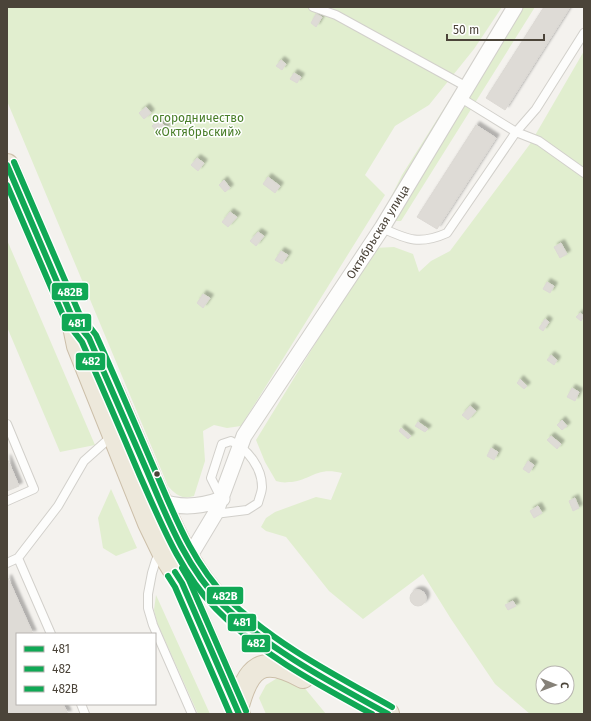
<svg xmlns="http://www.w3.org/2000/svg" width="591" height="721" viewBox="0 0 591 721" font-family="'Fira Sans',sans-serif">
  <style>
    .green { fill: #e1eecf; fill-rule: evenodd }
    .building { fill: #dedbd6; stroke: #dcd9d4; filter: url(#shadow) }
    .lines { fill: none; stroke-linecap: round; stroke-linejoin: round }
    .lane-casing { stroke: #d2d0cb; stroke-width: 10 }
    .street-casing { stroke: #d2d0cb; stroke-width: 17 }
    .highway-casing { stroke: #ccbfa9; stroke-width: 24 }
    .lane { stroke: #fdfdfc; stroke-width: 8 }
    .street { stroke: #fdfdfc; stroke-width: 15 }
    .highway { stroke: #ede8db; stroke-width: 22 }
    .bus-1-casing { stroke: #fff; stroke-width: 9 }
    .bus-2-casing { stroke: #fff; stroke-width: 9 }
    .bus-3-casing { stroke: #fff; stroke-width: 9 }
    .bus-1 { stroke: #10a855; stroke-width: 6 }
    .bus-2 { stroke: #10a855; stroke-width: 6 }
    .bus-3 { stroke: #10a855; stroke-width: 6 }
    .bus-dot { fill: #4b4439; stroke: #fff; stroke-width: 1.5 }
    .labels { text-anchor: middle; dominant-baseline: central; stroke-width: 3; stroke-linejoin: round; paint-order: stroke }
    .park-label { font-size: 12px; fill: #4a7f2a; stroke: #fff }
    .street-label { font-size: 12px; fill: #4b4439; stroke: #fff }
    .line-badge { stroke: #fff; stroke-width: 1.5 }
    .badge-label { font-size: 11px; text-anchor: middle; font-weight: bold; fill: #fff }
  </style>
  <defs>
    <filter id="shadow"><feDropShadow dx="3.5" dy="-3.5" stdDeviation="1" flood-color="#0004"/></filter>
  </defs>
  <rect width="100%" height="100%" fill="#f4f2ee"/>
  <path class="green" d="M7 7H502L474 49 429 105 395 126 365 175 385 195 241 426 227 428 214 425 203 431 205 461 194 496C182 500 176 495 168 486L7 101Z
    M508 7H535L401 221H392L387 205 402 175Z
    M584 51V714H530L495 684 451 619 423 574 363 619 329 591 286 537 266 531 261 527 266 518 275 512 316 497 331 500 342 473C315 466 309 482 289 482 284 483 280 482 276 481L265 462 256 440 374 248 394 247 413 254 419 272 431 261 450 251 530 144ZM543 673H567V697H543Z
    M7 240 95 445 60 452 7 327Z
    M111 489 137 548 116 556 103 548 98 518Z
    M156 595 210 714H198L157 623 154 610Z
    M279 677 298 680 326 714H266L259 698 266 685Z"/>
  <path class="building" d="M544 7H570L505 110 486 98Z
    M316 14 322 17 316 27 311 23Z
    M281 60 286 64 282 70 276 66Z
    M294 73 301 77 297 83 290 79Z
    M146 107 151 113 144 119 139 113Z
    M159 120 167 128 159 135 152 126Z
    M476 125 496 138 437 229 417 217Z
    M197 158 204 163 198 171 191 165Z
    M268 177 280 186 275 193 263 184Z
    M224 180 230 188 225 192 219 185Z
    M230 212 237 217 228 227 222 222Z
    M258 232 264 236 256 246 250 241Z
    M561 243 567 254 560 258 554 247Z
    M281 251 288 255 282 264 275 260Z
    M547 282 554 286 550 293 543 289Z
    M203 294 210 298 203 308 197 303Z
    M580 313 584 316 581 321 576 317Z
    M545 319 549 322 543 331 539 328Z
    M551 355 557 360 554 365 547 360Z
    M520 379 527 386 524 389 517 383Z
    M572 388 579 392 575 401 567 397Z
    M470 406 476 411 468 420 462 415Z
    M562 420 567 426 562 430 557 425Z
    M418 422 428 429 425 432 415 426Z
    M401 428 411 436 408 439 399 431Z
    M551 436 561 444 557 449 547 440Z
    M491 448 498 452 494 460 487 456Z
    M7 458 19 486 7 491Z
    M528 461 534 465 529 473 523 469Z
    M575 498 579 508 573 511 569 501Z
    M538 506 542 513 534 518 530 511Z
    M8 578 33 634H17V704H63L68 714H7V579Z
    M410 598a8 8 0 1 1 16 0a8 8 0 1 1-16 0Z
    M513 601 516 606 508 610 505 605Z"/>
  <g class="lines">
    <g class="lane-casing">
      <path id="lane" d="M313 7 336 15 467 87
        M461 98 516 132 539 141 584 173
        M382 228C408 240 420 245 447 233L516 132 536 109 584 33
        M7 424 34 489 7 501
        M215 514 247 510 258 503C259 498 262 492 262 487 262 468 248 449 231 441L222 444 211 478 221 498
        M164 555 156 560 152 573 148 594V608L153 625 192 714
        M18 558 58 506 84 461 112 436
        M7 563 18 558 51 634
        M81 704 85 714"/>
    </g>
    <g class="street-casing">
      <path id="street" d="M160 501C181 509 201 507 222 499
        M186 564 188 559 215 514 244 436 382 228 515 7"/>
    </g>
    <g class="highway-casing">
      <path id="highway" d="M7 165 72 317 78 346 149 523 164 554 182 583 239 714
        M112 389C127 423 141 456 155 489 169 521 182 552 203 581 247 641 325 678 388 714
        M237 709C248 667 261 654 303 677"/>
    </g>
    <use href="#lane" class="lane"/>
    <use href="#street" class="street"/>
    <use href="#highway" class="highway"/>
    <g class="bus-1-casing">
      <path id="bus-1" d="M7 165 72 317 89 338C108 382 128 427 147 471 167 518 186 567 222 604 270 651 330 682 388 714
        M175 572 182 583 239 714"/>
    </g>
    <g class="bus-2-casing">
      <path id="bus-2" d="M7 185 65 320 82 342C102 387 121 431 140 476 161 523 180 572 216 609 260 654 317 684 372 714
        M168 576 175 587 230 714"/>
    </g>
    <g class="bus-3-casing">
      <path id="bus-3" d="M14 162 79 313 96 335C116 379 135 424 154 468 174 514 192 563 228 599 276 645 335 675 392 707
        M182 568 189 580 246 711"/>
    </g>
    <use href="#bus-1" class="bus-1"/>
    <use href="#bus-2" class="bus-2"/>
    <use href="#bus-3" class="bus-3"/>
  </g>
  <circle class="bus-dot" cx="157" cy="474" r="3.5"/>
  <g class="labels">
    <g class="park-label">
      <text x="198" y="118">огородничество<tspan x="198" dy="14">«Октябрьский»</tspan></text>
    </g>
    <g class="street-label">
      <text transform="translate(378 232) rotate(-58)">Октябрьская улица</text>
    </g>
  </g>
  <g class="line-badge">
    <rect x="51" y="282" width="38" height="19" rx="4" fill="#10a855"/>
    <rect x="61" y="313" width="31" height="19" rx="4" fill="#10a855"/>
    <rect x="75" y="352" width="31" height="19" rx="4" fill="#10a855"/>
    <rect x="206" y="586" width="38" height="19" rx="4" fill="#10a855"/>
    <rect x="227" y="613" width="30" height="19" rx="4" fill="#10a855"/>
    <rect x="241" y="634" width="30" height="19" rx="4" fill="#10a855"/>
  </g>
  <g class="badge-label">
    <text x="70" y="296">482В</text>
    <text x="77" y="327">481</text>
    <text x="91" y="365">482</text>
    <text x="225" y="600">482В</text>
    <text x="242" y="626">481</text>
    <text x="256" y="647">482</text>
  </g>
  <rect width="591" height="721" fill="none" stroke="#4b4439" stroke-width="16"/>
  <rect x="16" y="633" width="140" height="72" fill="#ffffff" stroke="#b7b4b0"/>
  <rect x="24" y="646" width="20" height="6" fill="#10a855" stroke="#b7b4b0"/>
  <text x="52" y="653" font-size="12" fill="#4b4439">481</text>
  <rect x="24" y="666" width="20" height="6" fill="#10a855" stroke="#b7b4b0"/>
  <text x="52" y="673" font-size="12" fill="#4b4439">482</text>
  <rect x="24" y="686" width="20" height="6" fill="#10a855" stroke="#b7b4b0"/>
  <text x="52" y="693" font-size="12" fill="#4b4439">482В</text>
  <g transform="translate(555 685) rotate(91)"><circle r="19" fill="#ffffff" stroke="#b7b4b0"/>
  <path d="M0-3L7 15L0 10L-7 15Z" fill="#868178"/>
  <text y="-6" font-size="11" font-weight="bold" text-anchor="middle" fill="#4b4439">С</text>
  </g>
  <path d="M447 34v6h97v-6" fill="none" stroke="#4b4439" stroke-width="2"/>
  <text x="453" y="34" font-size="12" fill="#4b4439" stroke="#ffffff" stroke-width="3" paint-order="stroke">50 m</text>
</svg>
